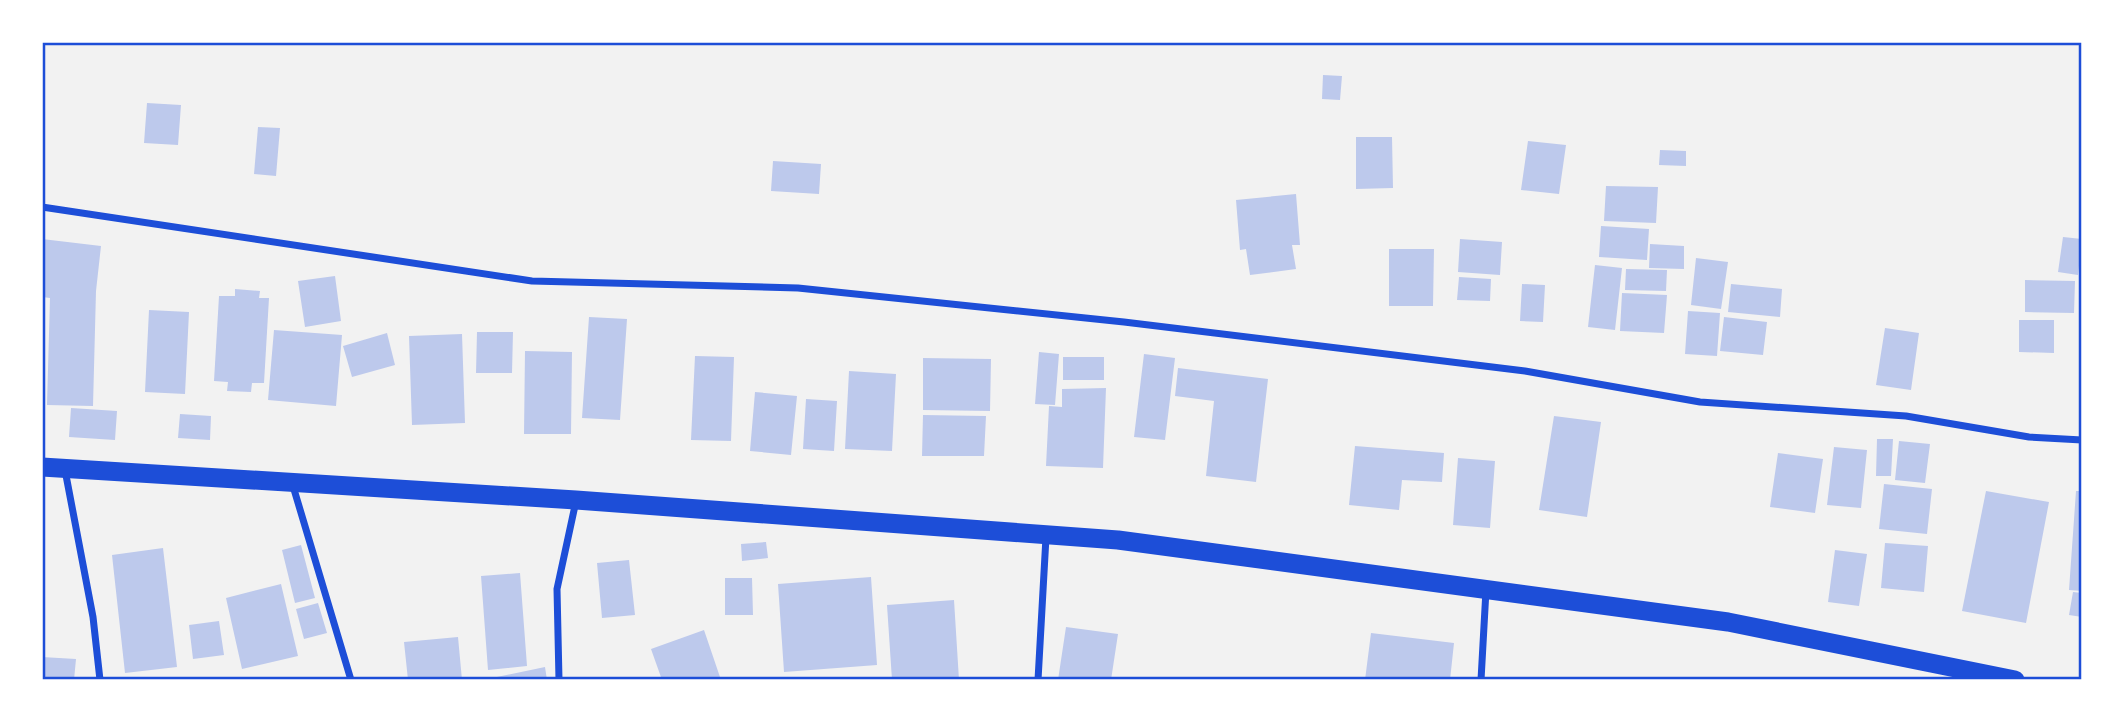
<svg xmlns="http://www.w3.org/2000/svg" width="2124" height="722" viewBox="0 0 2124 722" font-family="'Work Sans',sans-serif">
  <style>
    .building { fill: #bdc9ec }
    .lines { fill: none; stroke-linecap: round; stroke-linejoin: round }
    .minor { stroke: #1d4ed8; stroke-width: 7 }
    .trunk { stroke: #1d4ed8; stroke-width: 19 }
    .neatline { fill: none; stroke: #1d4ed8; stroke-width: 2.5 }
  </style>
  <rect width="100%" height="100%" fill="#f2f2f2"/>
  <path class="building" d="M1323 75 1342 76 1340 100 1322 99Z
    M147 103 181 105 178 145 144 143Z
    M258 127 280 128 276 176 254 174Z
    M1356 137H1392L1393 188 1356 189Z
    M1528 141 1566 145 1559 194 1521 190Z
    M1660 150 1686 151V166L1659 165Z
    M773 161 821 164 819 194 771 191Z
    M1606 186 1658 187 1656 223 1604 221Z
    M1296 194 1300 245H1292L1296 269 1250 275 1246 249 1240 250 1236 200Z
    M1601 226 1649 229 1647 260 1599 257Z
    M2063 237 2082 239 2078 275 2058 272Z
    M42 239 101 246 96 291 93 406 47 405 50 298 42 297Z
    M1460 239 1502 242 1500 275 1458 272Z
    M1650 244 1684 246V269L1649 268Z
    M1389 249H1434L1433 306H1389Z
    M1696 258 1728 262 1721 309 1691 305Z
    M1595 265 1622 268 1615 330 1588 327Z
    M1626 269 1667 270 1666 291 1625 290Z
    M335 276 341 321 305 327 298 281Z
    M1459 277 1491 279 1490 301 1457 300Z
    M2025 280 2075 281 2074 313 2025 312Z
    M1522 284 1545 285 1543 322 1520 321Z
    M1731 284 1782 289 1780 317 1728 312Z
    M235 289 260 291 259 298H269L264 383H252L251 392 227 391 228 382 214 381 219 296H235Z
    M1622 293 1667 295 1664 333 1620 331Z
    M149 310 189 312 185 394 145 392Z
    M1688 311 1720 313 1717 356 1685 354Z
    M589 317 627 319 620 420 582 418Z
    M1724 317 1767 322 1763 355 1720 351Z
    M2019 320H2054V353L2019 352Z
    M1885 328 1919 333 1911 390 1876 385Z
    M274 330 342 335 336 406 268 400Z
    M477 332H513L512 373H476Z
    M387 333 395 365 352 377 343 346Z
    M462 334 465 423 412 425 409 336Z
    M525 351 572 352 571 434H524Z
    M1039 352 1059 354 1055 405 1035 404Z
    M1144 354 1175 358 1165 440 1134 437Z
    M695 356 734 357 731 441 691 440Z
    M1063 357H1104V380H1063Z
    M923 358 991 359 990 411 923 410Z
    M1178 368 1268 379 1256 482 1206 476 1214 401 1175 396Z
    M849 371 896 374 892 451 845 449Z
    M1106 388 1103 468 1046 466 1049 406 1062 407V389Z
    M755 392 797 396 791 455 750 451Z
    M806 399 837 401 834 451 803 449Z
    M71 408 117 411 115 440 69 437Z
    M180 414 211 416 210 440 178 438Z
    M923 415 986 416 984 456H922Z
    M1554 416 1601 422 1587 517 1539 510Z
    M1877 439H1893L1891 476H1876Z
    M1899 441 1930 444 1925 483 1895 480Z
    M1355 446 1444 453 1442 482 1402 480 1399 510 1349 505Z
    M1834 447 1867 450 1861 508 1827 505Z
    M1778 453 1823 459 1815 513 1770 507Z
    M1458 458 1495 461 1490 528 1453 525Z
    M1884 484 1932 489 1927 534 1879 529Z
    M1986 491 2049 502 2026 623 1962 611Z
    M2076 491H2082V591L2069 590Z
    M766 542 768 558 742 561 741 544Z
    M1885 543 1928 546 1924 592 1881 588Z
    M301 545 315 598 295 603 282 550Z
    M163 548 177 667 125 673 112 555Z
    M1835 550 1867 554 1859 606 1828 602Z
    M629 560 635 615 602 618 597 563Z
    M520 573 527 666 488 670 481 576Z
    M871 577 877 665 784 672 778 584Z
    M725 578H752L753 615H725Z
    M281 584 298 656 242 669 226 598Z
    M2073 592 2082 593V617L2069 615Z
    M954 600 959 680H892L887 605Z
    M318 603 327 633 304 639 296 609Z
    M219 621 224 655 193 659 189 625Z
    M1066 627 1118 634 1111 680H1058Z
    M704 630 721 680H662L651 649Z
    M1371 633 1454 643 1450 680H1365Z
    M458 637 462 680H408L404 642Z
    M42 657 76 659 74 680H42Z
    M545 667 547 680H492V678Z"/>
  <g class="lines">
    <path class="minor" d="M42 207 532 281 798 288 1124 322 1525 371 1700 402 1906 416 2029 437 2082 440
      M65 470 93 617 100 680
      M293 486 351 680
      M559 680 557 589 576 501
      M1038 680 1046 537
      M1481 680 1486 590"/>
    <path class="trunk" d="M42 467 576 500 1118 540 1728 622 2015 680"/>
  </g>
  <rect width="2124" height="722" fill="none" stroke="#ffffff" stroke-width="88"/>
  <rect x="44" y="44" width="2036" height="634" class="neatline"/>
</svg>
